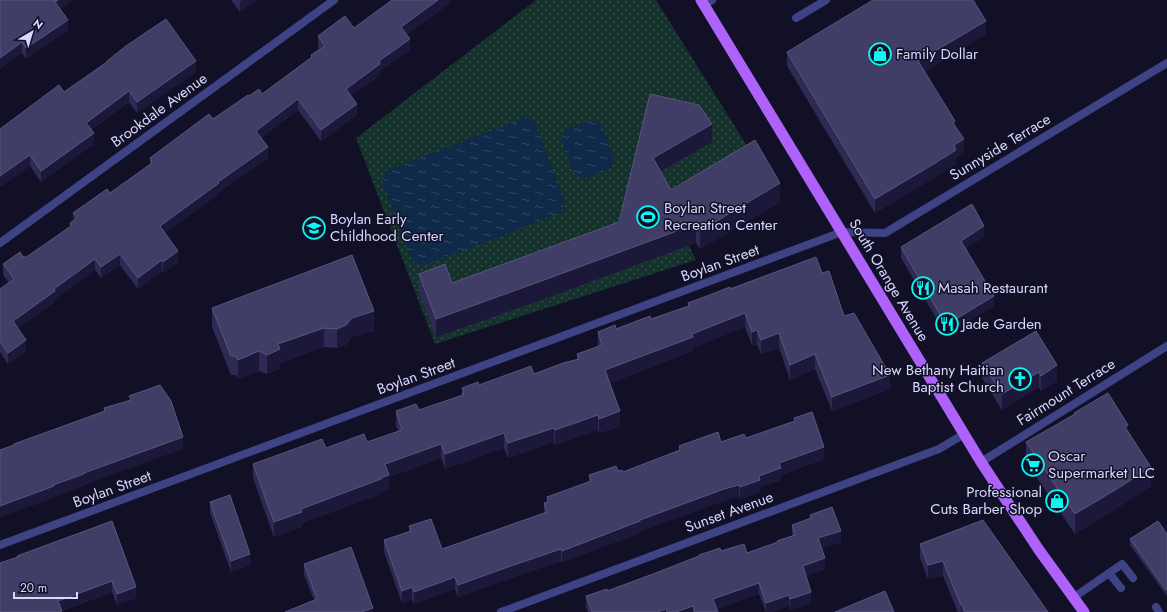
<svg xmlns="http://www.w3.org/2000/svg" width="1167" height="612" viewBox="0 0 1167 612" font-family="Jost,sans-serif">
  <style>
    .park { fill: url(#park-dots) }
    .water { fill: url(#water-ripples) }
    .lines { fill: none; stroke-linecap: round; stroke-linejoin: round }
    .service { stroke: #3d4384; stroke-width: 8 }
    .minor { stroke: #3d4384; stroke-width: 8 }
    .primary { stroke: #af62fa; stroke-width: 11 }
    .wall { fill: #2e2a54 }
    .shaded-wall { fill: #1b183a }
    .building { fill: #403d66; stroke: #58557e }
    .labels { text-anchor: middle; dominant-baseline: central; stroke-width: 3; stroke-linejoin: round; paint-order: stroke }
    .poi-label { font-size: 15px; fill: #d8d8fe; stroke: #121027; text-anchor: start }
    .street-label { font-size: 15px; fill: #d8d8fe; stroke: #121027 }
  </style>
  <defs>
    <pattern id="park-dots" width="8" height="8" patternUnits="userSpaceOnUse"><rect width="8" height="8" fill="#14312c"/><path d="M2 2h.1M6 6h.1" fill="none" stroke="#354e4c" stroke-width="1.8" stroke-linecap="round"/></pattern>
    <pattern id="water-ripples" width="26" height="14" patternUnits="userSpaceOnUse"><rect width="26" height="14" fill="#0e2a48"/><path d="M2 4q2-2 4 0t4 0M15 11q2-2 4 0t4 0" fill="none" stroke="#304863"/></pattern>
  </defs>
  <rect width="100%" height="100%" fill="#121027"/>
  <path class="park" d="M536 0H656L754 157 670 207 696 260 435 344 356 138Z"/>
  <path class="water" d="M525 118 535 122 565 203 561 213 422 266 412 261 382 181 387 170Z
    M591 120 601 123 614 159 611 168 585 179 575 175 561 140 564 130Z"/>
  <g class="lines">
    <path class="service" d="M796 18 826 0
      M1109 573 1121 588
      M1073 598 1122 564 1133 578
      M1156 607 1159 612"/>
    <path class="minor" d="M704 5 712 0
      M0 243 334 0
      M981 462 1167 346
      M0 545 842 232 885 233 1167 63
      M501 612 939 449 964 434"/>
    <path class="primary" d="M701 0 981 462 1039 550 1084 612"/>
  </g>
  <path class="wall" d="M0 0H72L60 9 68 30 26 59 22 53 0 69Z
    M231 0H257L240 12Z
    M451 0V2L407 34 410 50 380 71V75L351 96 357 115 321 141 298 110 261 138 268 158 219 192V194L165 233 178 262 163 273 162 271 138 289 120 265 101 278 95 270 55 299V302L18 328 26 351 8 364 0 352V289L9 283 3 275V264L23 257 25 258 70 227V223L73 221V213L110 193 150 165V158L249 96 262 94 311 58V55L319 49 318 47V36L354 28Z
    M986 34 925 71 955 126 964 153 956 158V164L932 179 875 213 787 66V52Z
    M107 61 196 72 137 113 129 102 91 130 94 144 41 182 30 166 0 187 64 92 107 62Z
    M650 94 712 142 661 172 671 190 780 202 700 249 696 243 544 299 436 337 419 292V274L452 283 619 222Z
    M984 237 966 248 994 306 946 335 901 258V247Z
    M822 273 844 316 890 389 832 411 815 369 790 380 779 348 761 354 757 345 752 346 745 327 693 348V351L610 383 620 426 599 433 598 430 555 445 554 442 508 458 504 448 445 469 441 458 389 477V489L381 492V494L302 523V527L274 537 253 478V464L326 448 367 442 398 431 396 425V411L419 410 462 395V388L479 385 534 374 577 359V354L598 347V332L616 329 651 319 688 306V303L730 289Z
    M212 308 374 331 352 337 346 345 337 348 324 347 280 363V369L267 374 259 371 238 379 236 375H231L212 327Z
    M982 363 1057 365V381L1041 391 1039 387 1002 410 982 378Z
    M1074 413 1128 430 1151 486 1120 506 1075 534 1026 462V442L1074 415Z
    M794 418 824 459 781 475V480L760 487V492L740 499 739 496 724 501 640 531V533L562 562 561 561 508 579 458 597 455 589 414 604 412 599 402 603 384 552V540L409 532V526L442 549 544 513V503L547 502V497L589 482V475L618 471 623 472 679 450V446L721 442 746 438 794 421Z
    M210 502 250 565 231 572 210 513Z
    M810 515 841 542 822 548 825 569 806 576 811 603 790 610 789 606 772 612H766L759 594 716 609 718 612H588L586 607V596L607 591 721 551 747 553 777 543V541L792 536V525L810 519Z
    M112 521 136 598 117 605 112 592 62 611V612L17 557V556Z
    M1167 534V595H1166L1130 545V539Z
    M920 544 1048 612H958L943 576 928 579 920 558Z
    M304 564 373 612 314 600 304 575Z"/>
  <path class="shaded-wall" d="M58 0H72L55 12V2Z
    M242 0H257L240 12V2Z
    M438 0H451V2L401 38V27Z
    M68 20V30L26 59V48Z
    M986 21V34L918 75V61Z
    M410 39V50L380 71V75L346 100V89L379 61Z
    M22 42V53L0 69V58Z
    M196 61V72L137 113V102Z
    M129 91V102L86 133V123Z
    M298 99V110L256 142V131Z
    M357 104V115L321 141V130Z
    M712 124V142L653 176V158Z
    M94 133V144L41 182V171Z
    M964 139V153L956 158V164L932 179 875 213V199Z
    M268 147V158L219 192V194L160 237V226L218 182Z
    M30 155V166L0 187V176Z
    M780 183V202L700 249V231Z
    M696 224V243L544 299 436 337V319Z
    M984 226V237L961 252V241Z
    M178 251V262L163 273V262Z
    M120 254V265L101 278V267Z
    M95 259V270L55 299V302L13 332V321L54 289Z
    M162 260V271L138 289V278Z
    M994 296V306L946 335V325Z
    M374 311V331L352 337 346 345 337 348V329L352 318Z
    M745 313V327L693 348V351L605 385V370L692 334Z
    M324 328V347L280 363V369L267 374V355L278 344Z
    M757 330V345L752 346V332Z
    M779 333V348L761 354V340Z
    M26 340V351L8 364V353Z
    M259 351V371L238 379V360Z
    M815 354V369L790 380V365Z
    M1057 365V381L1041 391V376Z
    M1039 372V387L1002 410V394Z
    M890 375V389L832 411V397Z
    M620 411V426L599 433V419Z
    M598 415V430L555 445V430Z
    M1128 425V444L1125 427Z
    M554 428V442L508 458V443Z
    M504 433V448L445 469V454Z
    M183 437V449L84 485V486L54 497V498L0 517V506L84 473Z
    M441 444V458L389 477V489L381 492V494L302 523V527L274 537V522L301 509 381 478 385 464Z
    M824 447V459L781 475V480L760 487V492L740 499V487L779 463Z
    M1151 467V486L1120 506 1075 534V514Z
    M739 485V496L724 501 640 531V533L562 562V551L640 520 724 489Z
    M841 531V542L818 549V538Z
    M561 549V561L508 579 458 597V585L508 567Z
    M250 554V565L231 572V561Z
    M825 558V569L803 577V566Z
    M943 561V576L928 579V565Z
    M455 577V589L414 604V592Z
    M112 581V592L58 612V601Z
    M759 583V594L713 610V599Z
    M136 587V598L117 605V594Z
    M412 587V599L402 603V591Z
    M811 592V603L790 610V599Z
    M789 595V606L772 612H766V603Z
    M961 605H962V612H961Z
    M693 606V612H676Z
    M373 608V612H361Z
    M666 609V612H657Z"/>
  <path class="building" d="M0 0H58L55 2 68 20 26 48 22 42 0 58Z
    M392 0H438L401 27 410 39 379 61 380 64 346 89 357 104 321 130 298 99 256 131 268 147 218 182 219 183 160 226 178 251 163 262 162 260 138 278 120 254 101 267 95 259 54 289 55 291 13 321 26 340 8 353 0 341V289L14 279 3 264 20 252 23 257 24 256 25 258 71 226 70 223 77 218 73 213 107 189 110 193 152 163 150 158 209 114 213 119 248 95 249 96 259 89 262 94 312 57 311 55 325 46 318 36 345 16 354 28Z
    M873 0H973L986 21 918 61 955 121 953 123 964 139 954 145 956 150 932 165 875 199 787 52Z
    M166 19 196 61 137 102 129 91 86 123 94 133 41 171 30 155 0 176V129L59 85 64 92 107 62V61L126 46Z
    M650 94 699 105 712 124 653 158 671 190 755 140 780 183 700 231 696 224 544 280 436 319 419 274 445 264 452 283 619 222Z
    M972 204 984 226 961 241 994 296 946 325 901 247Z
    M352 255 374 311 352 318 346 325 337 329 324 328 278 344 280 349 267 355 259 351 238 360 236 356H231L212 308Z
    M816 257 822 273 829 271 844 316 854 313 890 375 832 397 815 354 790 365 779 333 761 340 757 330 752 332 745 313 692 334 693 337 605 370 620 411 599 419 598 415 555 430 554 428 508 443 504 433 445 454 441 444 385 464 389 475 381 478V479L301 509 302 512 274 522 253 464 322 439 326 448 364 434 367 442 402 430 396 411 416 404 419 410 463 395 462 393H464L462 388 478 382 479 385 531 366 534 374 563 363 579 359 577 354 602 345 598 332 615 325 616 329 650 316 651 319 689 306 688 303 712 294 730 287V289Z
    M1036 331 1057 365 1041 376 1039 372 1002 394 982 363Z
    M160 385 171 401 183 437 84 473V474L53 485 54 486 0 506V450L14 445V444L105 411 104 408 131 400 129 396Z
    M1108 393 1128 425 1125 427 1151 467 1120 487 1075 514 1026 442 1075 414 1074 413Z
    M812 412 824 447 779 463 781 468 759 476 760 480 740 487 739 485 724 489 640 520V521L562 551 561 549 508 567 458 585 455 577 414 592 412 587 402 591 384 540 411 531 409 526 431 519 442 549 547 512 544 503 548 502 547 497 591 481 589 475 616 466 618 471 622 470 623 472 680 450 679 446 718 432 721 442 744 434 746 438 795 421 794 418Z
    M230 495 250 554 231 561 210 502Z
    M832 507 841 531 818 538 825 558 803 566 811 592 790 599 789 595 766 603 759 583 713 599 718 612H695L693 606 676 612H667L666 609 657 612H592L586 596 607 589V591L653 574 699 556V555L720 548 721 551 744 544 747 553 778 542 777 541 795 535 792 525 811 518 810 515Z
    M983 520 1048 612H965L962 605H961L943 561 928 565 920 544Z
    M112 521 136 587 117 594 112 581 58 601 62 611 59 612H0V563L18 557 17 556Z
    M1158 521 1167 534V589L1166 590 1130 539Z
    M351 547 373 608 361 612H285L317 599 304 564Z
    M885 591 894 612H835Z"/>
  <defs>
    <g id="shop-ring" transform="scale(1.15)"><circle r="9.5" fill="#121027" stroke="#0af7f3" stroke-width="1.5"/><path d="M-5-2.5h2.3a2.7 3.5 0 0 1 5.4 0H5L5.5 6h-11ZM-1.5-2.5h3a1.5 2.3 0 0 0-3 0Z" fill="#0af7f3"/></g>
    <g id="stadium-ring" transform="scale(1.15)"><circle r="9.5" fill="#121027" stroke="#0af7f3" stroke-width="1.5"/><path d="M0-5a6.5 5 0 1 0 0 10a6.5 5 0 1 0 0-10ZM-3.5-1.8h7v3.6h-7Z" fill="#0af7f3"/></g>
    <g id="school-ring" transform="scale(1.15)"><circle r="9.5" fill="#121027" stroke="#0af7f3" stroke-width="1.5"/><path d="M0-5L7-2L0 1L-7-2ZM-4 1L0 2.5L4 1V4Q0 6-4 4Z" fill="#0af7f3"/></g>
    <g id="restaurant-ring" transform="scale(1.15)"><circle r="9.5" fill="#121027" stroke="#0af7f3" stroke-width="1.5"/><path d="M-5-6h1v4h1v-4h1v4h1v-4h1v5L-1.5 .5V6h-2V.5L-5-1ZM5-6V6H3V1.5H1.5Q1.5-4 5-6Z" fill="#0af7f3"/></g>
    <g id="church-ring" transform="scale(1.15)"><circle r="9.5" fill="#121027" stroke="#0af7f3" stroke-width="1.5"/><path d="M-1.2-6h2.4v3.5h3.3v2.4h-3.3V6h-2.4V-.1h-3.3v-2.4h3.3Z" fill="#0af7f3"/></g>
    <g id="supermarket-ring" transform="scale(1.15)"><circle r="9.5" fill="#121027" stroke="#0af7f3" stroke-width="1.5"/><path d="M-6-5.5h2.5l.6 2H6L4.5 2H-2.5L-4.4-4H-6ZM-1.5 3.2a1.3 1.3 0 1 0 .1 0ZM3 3.2a1.3 1.3 0 1 0 .1 0Z" fill="#0af7f3"/></g>
  </defs>
  <g fill-rule="evenodd">
    <use href="#shop-ring" x="880" y="54"/>
    <use href="#stadium-ring" x="648" y="217"/>
    <use href="#school-ring" x="314" y="228"/>
    <use href="#restaurant-ring" x="923" y="288"/>
    <use href="#restaurant-ring" x="947" y="324"/>
    <use href="#church-ring" x="1020" y="379"/>
    <use href="#supermarket-ring" x="1033" y="465"/>
    <use href="#shop-ring" x="1057" y="501"/>
  </g>
  <g class="labels">
    <g class="poi-label">
      <text x="896" y="54">Family Dollar</text>
      <text x="664" y="208">Boylan Street<tspan x="664" dy="17">Recreation Center</tspan></text>
      <text x="330" y="219">Boylan Early<tspan x="330" dy="17">Childhood Center</tspan></text>
      <text x="938" y="288">Masah Restaurant</text>
      <text x="962" y="324">Jade Garden</text>
      <text x="1004" y="370" text-anchor="end">New Bethany Haitian<tspan x="1004" dy="17">Baptist Church</tspan></text>
      <text x="1048" y="456">Oscar<tspan x="1048" dy="17">Supermarket LLC</tspan></text>
      <text x="1042" y="492" text-anchor="end">Professional<tspan x="1042" dy="17">Cuts Barber Shop</tspan></text>
    </g>
    <g class="street-label">
      <text transform="translate(159 110) rotate(-36)">Brookdale Avenue</text>
      <text transform="translate(1000 147) rotate(-31)">Sunnyside Terrace</text>
      <text transform="translate(720 263) rotate(-20)">Boylan Street</text>
      <text transform="translate(889 280) rotate(59)">South Orange Avenue</text>
      <text transform="translate(416 376) rotate(-20)">Boylan Street</text>
      <text transform="translate(1066 392) rotate(-32)">Fairmount Terrace</text>
      <text transform="translate(112 489) rotate(-20)">Boylan Street</text>
      <text transform="translate(729 512) rotate(-20)">Sunset Avenue</text>
    </g>
  </g>
  <g transform="translate(32 32) rotate(38)" stroke="#121027" stroke-width="3" paint-order="stroke">
  <path d="M0-3L7 15L0 10L-7 15Z" fill="#d8d8fe"/>
  <text y="-6" font-size="11" font-weight="bold" text-anchor="middle" fill="#d8d8fe">N</text>
  </g>
  <path d="M14 592v6h63v-6" fill="none" stroke="#d8d8fe" stroke-width="2"/>
  <text x="20" y="592" font-size="12" fill="#d8d8fe" stroke="#121027" stroke-width="3" paint-order="stroke">20 m</text>
</svg>
